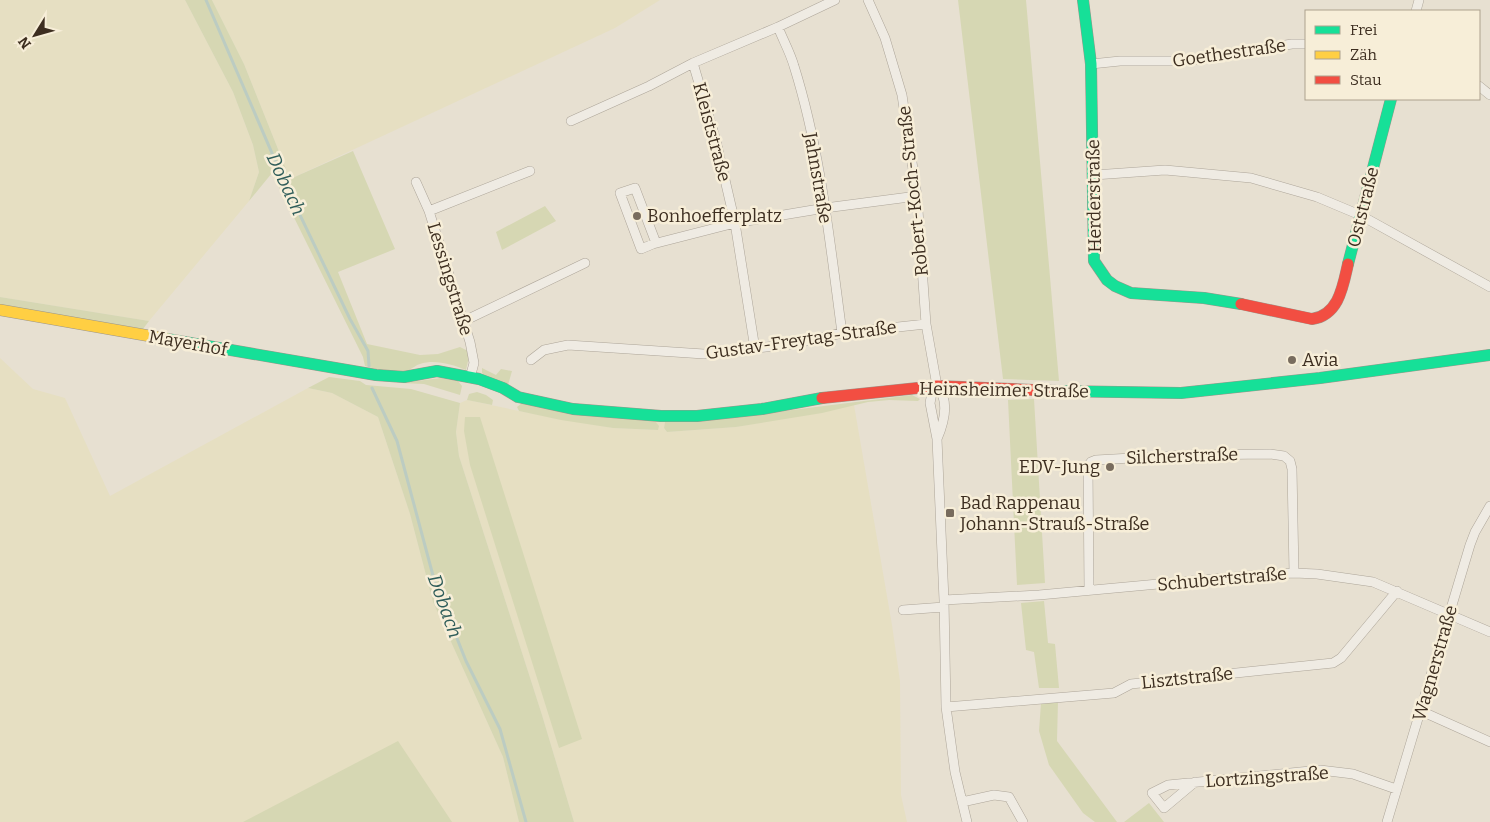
<svg xmlns="http://www.w3.org/2000/svg" width="1490" height="822" viewBox="0 0 1490 822" font-family="Bitter,serif">
  <style>
    .farmland { fill: #e6dfc2 }
    .green { fill: #d6d7b3 }
    .lines { fill: none; stroke-linecap: round; stroke-linejoin: round }
    .stream { stroke: #bcccc2; stroke-width: 3 }
    .street-casing { stroke: #ada599; stroke-width: 10 }
    .fast-casing { stroke: #9c958a; stroke-width: 12 }
    .slow-casing { stroke: #9c958a; stroke-width: 12 }
    .jam-casing { stroke: #9c958a; stroke-width: 12 }
    .street { stroke: #efebe3; stroke-width: 9 }
    .fast { stroke: #16e098; stroke-width: 11 }
    .slow { stroke: #ffcf43; stroke-width: 11 }
    .jam { stroke: #f24e42; stroke-width: 11 }
    .poi-dot { fill: #786c5e; stroke: #f7eed8; stroke-width: 2 }
    .labels { text-anchor: middle; dominant-baseline: central; stroke-width: 5; stroke-linejoin: round; paint-order: stroke }
    .street-label { font-size: 18px; fill: #3d2e20; stroke: #f7eed8 }
    .poi-label { font-size: 18px; fill: #3d2e20; stroke: #f7eed8; text-anchor: start }
    .water-label { font-size: 19px; font-style: italic; fill: #2f5d5a; stroke: #f7eed8 }
  </style>
  <rect width="100%" height="100%" fill="#e7e0d1"/>
  <path class="farmland" d="M0 0H185L233 92 253 145 259 172 249 201 149 321 0 297Z
    M212 0H660L615 28 290 179 244 64Z
    M0 358 33 389 65 398 110 496 308 388 332 393 378 417 410 514 433 602 503 757 519 822H0Z
    M467 400 524 412 613 428 658 430 654 420 665 422 664 428 667 432 736 427 854 405 892 625 900 681 901 795 907 822H574L542 715 459 456 456 432 460 403Z"/>
  <path class="green" d="M185 0H212L244 64 290 179 353 151 395 249 338 272 367 344 420 355 438 354 460 347 470 352 466 370C452 364 434 359 420 364 416 365 413 368 409 370 396 374 378 370 365 366L363 357 272 173 249 201 259 172 253 145 233 92Z
    M958 0H1026L1059 381 1003 379Z
    M545 206 556 221 502 250 496 232Z
    M0 297 149 321 143 329 0 305Z
    M482 368 496 375 501 369 512 371 508 385 486 377 482 373Z
    M329 377 360 381 366 385 411 389 460 403 456 432 459 456 542 715 574 822H519L503 757 433 602 410 514 378 417 332 393 308 388Z
    M441 378 458 381 462 386 460 395 424 384 401 383Z
    M477 392 486 395 493 400 492 405 467 400 469 394Z
    M912 395 920 399 918 401 889 400 868 402 822 413 736 427 667 432 664 428 665 422 729 418Z
    M1034 399 1045 583 1017 585 1008 400Z
    M522 403 654 420 659 426 658 430 613 428 561 420 519 411 517 407Z
    M465 417H480L582 739 559 748 470 465 464 431Z
    M1044 601 1048 643 1055 644 1059 688H1039L1034 652 1026 650 1021 603Z
    M1058 701 1057 741 1117 822H1095L1083 813 1049 765 1039 731 1041 703Z
    M398 741 452 822H243Z
    M1149 803 1164 822H1124Z"/>
  <g class="lines">
    <path class="stream" d="M206 0 287 188 350 319 368 351 369 366
      M372 388 397 441 435 583 466 661 500 729 526 822"/>
    <g class="street-casing">
      <path id="street" d="M868 0 885 38 902 95 917 196 926 324 937 386C950 401 944 423 937 439
        M1416 11 1419 0
        M778 27C783 40 790 52 794 66 821 152 830 244 842 333
        M693 63 716 141 735 223 755 349
        M1091 64 1120 61H1187L1253 50 1292 44H1306
        M1479 86 1490 95
        M571 121 649 86 693 63 778 27 835 0
        M1094 175 1165 170 1251 178 1317 197 1360 215 1490 287
        M416 182 429 211 470 342 474 363 470 378
        M429 211 530 171
        M656 243 635 188 620 193 641 249 653 244 735 223 825 208 917 196
        M464 321 585 263
        M531 360 544 350 568 345 704 354 792 344 842 333 926 324
        M937 386 932 393 930 403 937 439 944 600 946 707 955 772 967 822
        M1089 590 1088 466 1091 462 1096 460 1185 455 1270 454 1284 456 1290 461 1292 469 1294 573
        M944 600 1039 595 1245 576 1294 573 1317 574 1373 582 1490 632
        M903 610 944 607
        M946 707 1114 693 1131 684 1333 663 1341 658 1397 591
        M1421 711 1490 742
        M1195 782 1164 808 1152 793 1168 785 1320 770 1353 774 1396 789
        M962 802 994 795 1009 797 1023 822
        M1387 822 1470 545 1475 532 1490 506"/>
    </g>
    <g class="fast-casing">
      <path id="fast" d="M1083 0 1091 64 1094 261 1107 280 1115 286 1131 293 1204 298 1241 304
        M1348 264 1391 99
        M167 339 376 375 404 377 437 371 479 379 503 388 518 397 573 409 661 416H697L762 409 822 398
        M1057 391 1181 393 1320 378 1490 355"/>
    </g>
    <g class="slow-casing">
      <path id="slow" d="M0 310 167 339"/>
    </g>
    <g class="jam-casing">
      <path id="jam" d="M1241 304 1312 319C1339 315 1343 286 1348 264
        M822 398 937 386 1057 391"/>
    </g>
    <use href="#street" class="street"/>
    <use href="#fast" class="fast"/>
    <use href="#slow" class="slow"/>
    <use href="#jam" class="jam"/>
  </g>
  <g class="poi-dot">
    <circle cx="637" cy="216" r="5"/>
    <circle cx="1292" cy="360" r="5"/>
    <circle cx="1110" cy="467" r="5"/>
    <rect x="945" y="508" width="10" height="10" rx="2.5"/>
  </g>
  <g class="labels">
    <g class="street-label">
      <text transform="translate(1229 53) rotate(-8)">Goethestraße</text>
      <text transform="translate(712 132) rotate(75)">Kleiststraße</text>
      <text transform="translate(818 178) rotate(80)">Jahnstraße</text>
      <text transform="translate(913 191) rotate(-96)">Robert-Koch-Straße</text>
      <text transform="translate(1094 196) rotate(-91)">Herderstraße</text>
      <text transform="translate(1363 207) rotate(-76)">Oststraße</text>
      <text transform="translate(450 279) rotate(73)">Lessingstraße</text>
      <text transform="translate(801 340) rotate(-8)">Gustav-Freytag-Straße</text>
      <text transform="translate(188 343) rotate(10)">Mayerhof</text>
      <text transform="translate(1004 390) rotate(1)">Heinsheimer Straße</text>
      <text transform="translate(1182 456) rotate(-2)">Silcherstraße</text>
      <text transform="translate(1222 579) rotate(-5)">Schubertstraße</text>
      <text transform="translate(1435 663) rotate(-74)">Wagnerstraße</text>
      <text transform="translate(1187 678) rotate(-6)">Lisztstraße</text>
      <text transform="translate(1267 777) rotate(-4)">Lortzingstraße</text>
    </g>
    <g class="poi-label">
      <text x="647" y="216">Bonhoefferplatz</text>
      <text x="1302" y="360">Avia</text>
      <text x="1100" y="467" text-anchor="end">EDV-Jung</text>
      <text x="960" y="503">Bad Rappenau<tspan x="960" dy="21">Johann-Strauß-Straße</tspan></text>
    </g>
    <g class="water-label">
      <text transform="translate(286 184) rotate(65)">Dobach</text>
      <text transform="translate(445 606) rotate(70)">Dobach</text>
    </g>
  </g>
  <rect x="1305" y="10" width="175" height="90" fill="#f7eed8" stroke="#ada18e"/>
  <rect x="1315" y="26" width="25" height="8" fill="#16e098" stroke="#ada18e"/>
  <text x="1350" y="35" font-size="15" fill="#3d2e20">Frei</text>
  <rect x="1315" y="51" width="25" height="8" fill="#ffcf43" stroke="#ada18e"/>
  <text x="1350" y="60" font-size="15" fill="#3d2e20">Zäh</text>
  <rect x="1315" y="76" width="25" height="8" fill="#f24e42" stroke="#ada18e"/>
  <text x="1350" y="85" font-size="15" fill="#3d2e20">Stau</text>
  <g transform="translate(35 35) rotate(233)" stroke="#f7eed8" stroke-width="4" paint-order="stroke">
  <path d="M0-4L9 19L0 12L-9 19Z" fill="#3d2e20"/>
  <text y="-8" font-size="14" font-weight="bold" text-anchor="middle" fill="#3d2e20">N</text>
  </g>
</svg>
